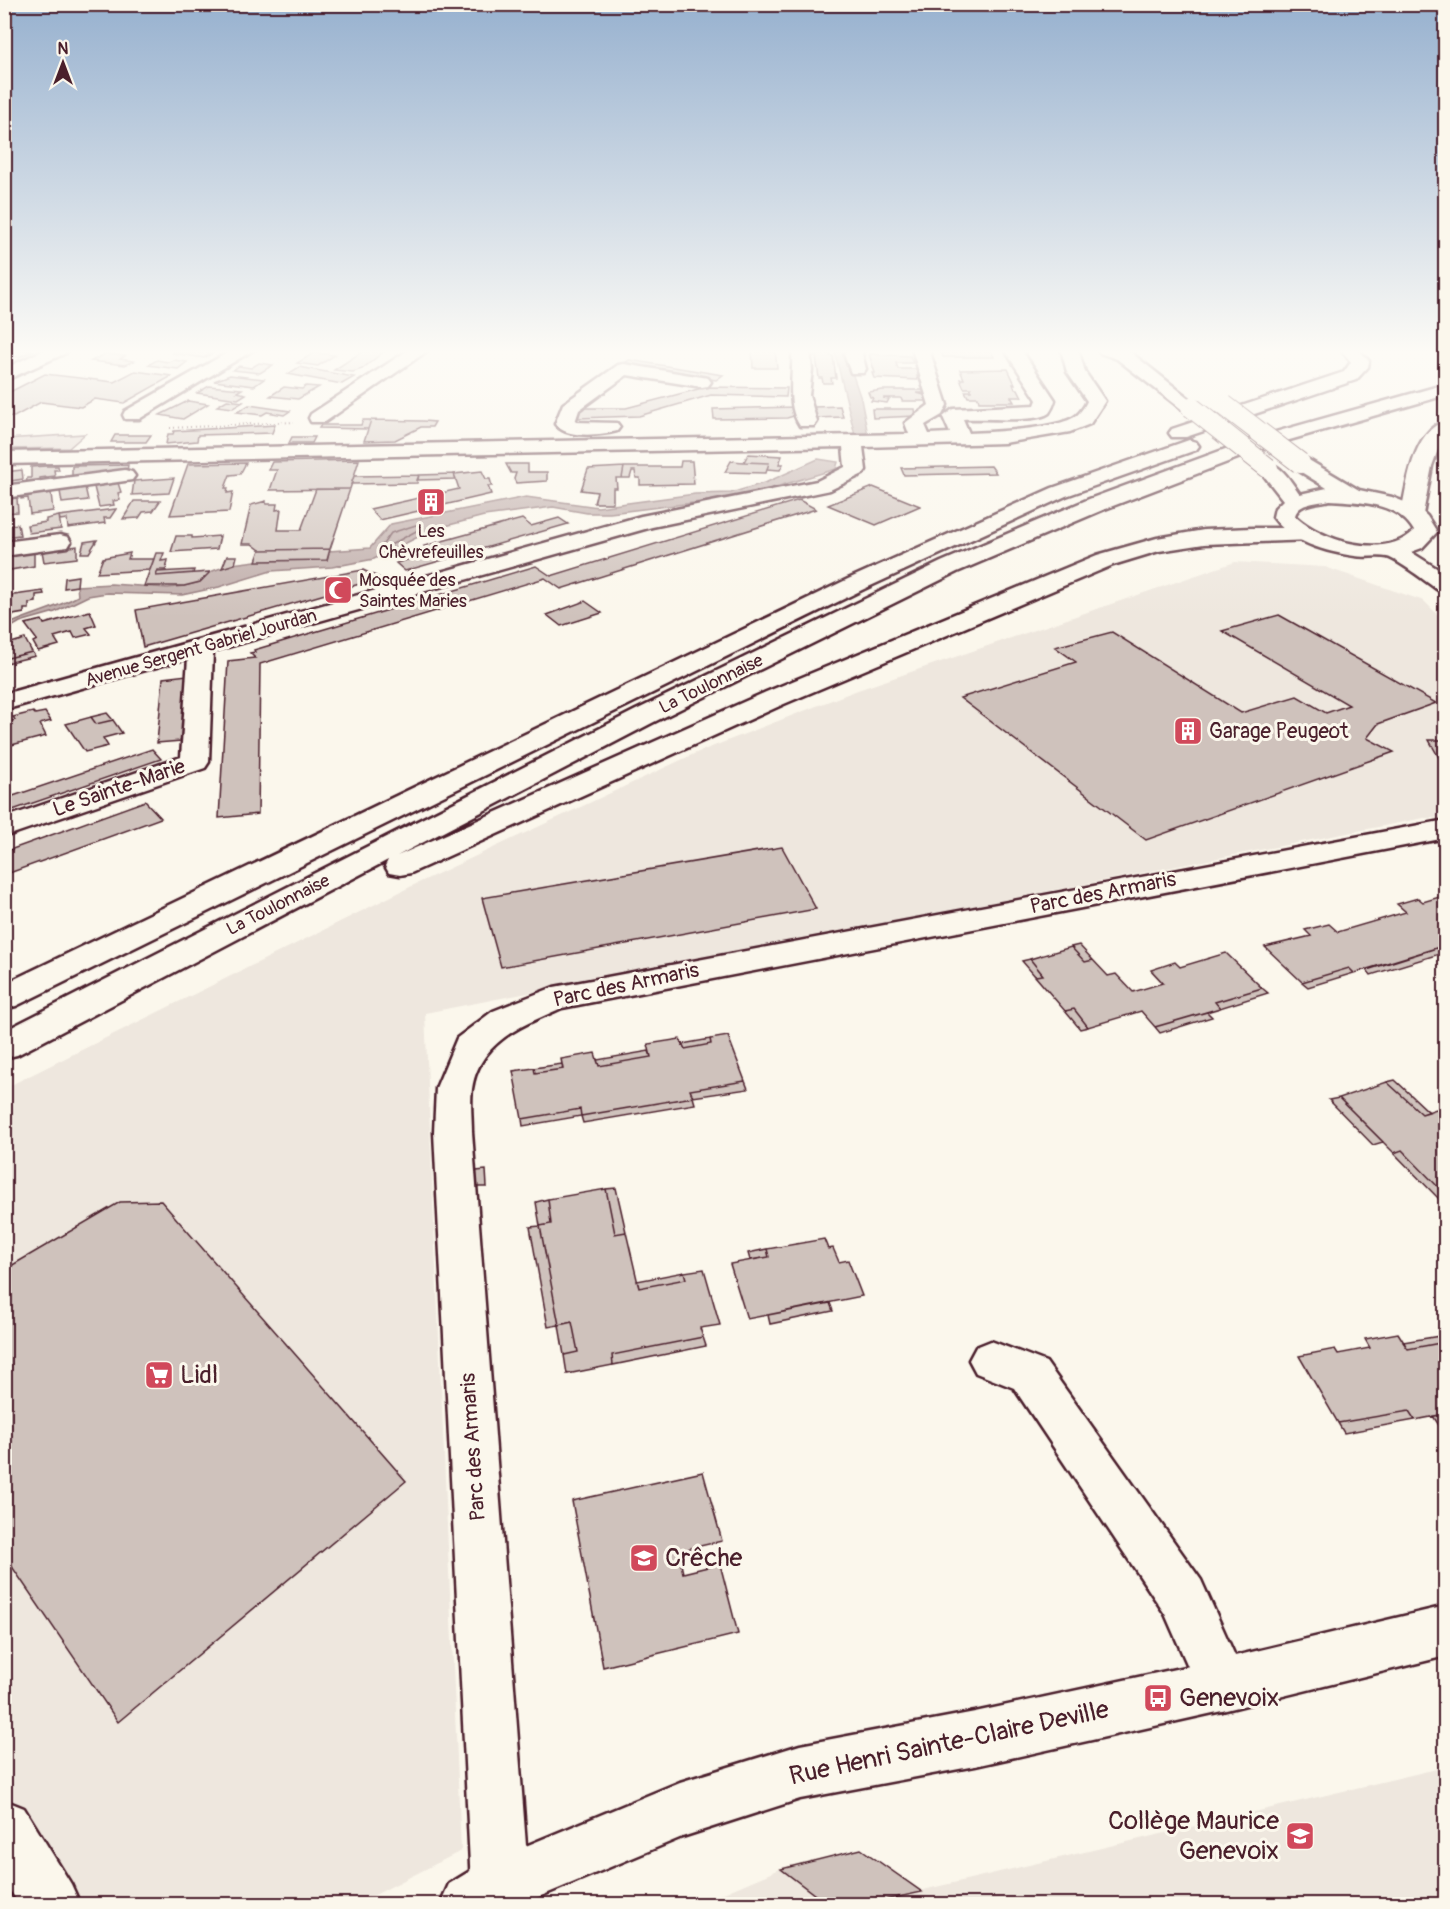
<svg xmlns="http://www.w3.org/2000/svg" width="1450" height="1909" viewBox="0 0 1450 1909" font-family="Pangolin,sans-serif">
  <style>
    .built { fill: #eee7de }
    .green { fill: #e2d7d0; stroke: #967b7e; stroke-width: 1.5 }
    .water { fill: #bfadaa; stroke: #907477; stroke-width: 1.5 }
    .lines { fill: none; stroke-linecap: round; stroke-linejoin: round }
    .shore { stroke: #79585e; stroke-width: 1.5 }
    .building { fill: #cfc2bc; stroke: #4a1f2b; stroke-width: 1.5 }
    .minor-casing { stroke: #4a1f2b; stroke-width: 5 }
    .major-casing { stroke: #4a1f2b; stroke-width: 5 }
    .highway-casing { stroke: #4a1f2b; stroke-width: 5 }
    .path { stroke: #4a1f2b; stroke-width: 2; stroke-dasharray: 1 3; stroke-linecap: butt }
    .minor { fill: #fbf7ec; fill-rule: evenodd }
    .major { fill: #fbf7ec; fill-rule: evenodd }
    .highway { fill: #fbf7ec; fill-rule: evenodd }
    .major-bridge-casing { stroke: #4a1f2b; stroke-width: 22; stroke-linecap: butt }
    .major-bridge { stroke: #fbf7ec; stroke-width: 20 }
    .labels { text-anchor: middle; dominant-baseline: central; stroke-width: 6; stroke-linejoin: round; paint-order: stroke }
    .far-poi-label { font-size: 18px; fill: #4a1f2b; stroke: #fbf7ec }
    .far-street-label { font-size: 18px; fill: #4a1f2b; stroke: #fbf7ec }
    .poi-label { font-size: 21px; fill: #4a1f2b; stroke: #fbf7ec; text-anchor: start }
    .street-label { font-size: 21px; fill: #4a1f2b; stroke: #fbf7ec }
    .near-poi-label { font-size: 26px; fill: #4a1f2b; stroke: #fbf7ec; text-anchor: start }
    .near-street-label { font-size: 26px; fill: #4a1f2b; stroke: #fbf7ec }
  </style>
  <rect width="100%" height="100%" fill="#fbf7ec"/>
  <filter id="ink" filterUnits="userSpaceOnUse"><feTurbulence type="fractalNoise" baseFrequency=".0167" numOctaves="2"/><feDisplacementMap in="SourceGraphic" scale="12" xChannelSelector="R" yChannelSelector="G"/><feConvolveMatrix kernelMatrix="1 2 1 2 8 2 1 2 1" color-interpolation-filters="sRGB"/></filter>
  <g filter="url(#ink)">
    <path class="built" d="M1235 562 1325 567 1424 601 1445 622V818H1424L425 1013 461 1851 357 1904H5V1088L416 884 696 753 855 691Z
      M1445 1767V1904H864Z
      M780 1869 838 1904H698Z"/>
    <path class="green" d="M85 434 69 448 5 449V439Z"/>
    <path class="water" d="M834 349H844L861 399 868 435H855Z
      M818 459 838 462 836 469 742 497 610 513H587L553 507 484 516 434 529 374 559 332 567 271 571 219 587 182 595 107 593 88 596 55 612 20 622 5 631V626C30 614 53 610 78 596L77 586 111 584 168 588 184 586 200 582 210 572 232 564 256 561 327 560 329 551 370 548 391 524 526 497 598 507 695 494 731 493 767 482Z"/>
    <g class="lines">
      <path class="shore" d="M416 525 420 527 418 530 385 548 381 547 391 533Z"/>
    </g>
    <path class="building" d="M18 349H24L33 351 19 357 6 355Z
      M176 349H198L215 352 204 358 172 353Z
      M372 349H387L362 369 353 372 334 370 363 351Z
      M752 349H775L777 368H753Z
      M812 349H828L830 356H833L836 378H831L832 383H823L822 378H819L816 356H813Z
      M940 349H990L994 357H943Z
      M314 353 335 355 318 366 297 363Z
      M105 354 125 356 120 359 134 361 125 365 91 361Z
      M869 354 910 356 913 363H896L898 369H923L926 376H917L918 380 874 378 872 373H875Z
      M157 360 168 362 174 360 187 362 178 369 148 365Z
      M629 360 723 375 716 380 621 365Z
      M259 363 273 365 260 373 233 370 239 366 251 368Z
      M299 367 354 377 342 384 288 374Z
      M1008 369 1015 384H1013L1015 389H1018L1022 397H1011L1014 402H979L978 397H968L965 391H971V388H964L960 379H964L960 370Z
      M135 371 172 376 124 403 95 399 81 407 41 402 14 417 4 416V395L45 374 114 382Z
      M230 375 264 379 254 386 214 381Z
      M209 386 242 389 237 392 246 394 238 399 197 393Z
      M306 386 319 387 298 399 270 396 284 387 302 389Z
      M706 387 787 388 786 397 711 395 639 416 578 418 581 408H626Z
      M883 390H925L926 393H917L924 395 926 401H902L901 398H883L889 399 887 403 871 401 873 398 870 397 868 392Z
      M227 400 243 402 233 408 217 406Z
      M188 401 208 404 183 419 160 415Z
      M249 405 290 411 284 415 267 412 262 415 237 412Z
      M840 406 843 417 816 418 814 407Z
      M795 407 797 415 787 418 714 419 713 409Z
      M872 409H915L916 416 873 418Z
      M363 420H371L368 429 319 428 321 425H361Z
      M371 420 423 421 435 422 432 427H421L395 440 364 441Z
      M275 425 272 433 198 435 197 441 166 444 168 434H173L174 431Z
      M115 435H151L146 442H111Z
      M292 437H315L312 443H289Z
      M748 454 782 456 779 464H783L780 470 767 469 769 463 744 462Z
      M359 460 350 489 270 490 277 470H268L272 462Z
      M681 461H692L694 484 640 485V478H636L635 471H632L630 478H622L624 467H680Z
      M731 461 744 462 769 463 766 473 725 472Z
      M246 463 240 474 230 475 225 488H228L227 493 233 492 229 512 170 515 188 464Z
      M506 464H528V472H547V481L516 483 514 479 516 473H511Z
      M128 465 127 471 72 478V466Z
      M46 466H58L59 470H54L55 476 40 478V485L26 486 27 478H31V467Z
      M991 466 996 473 904 475 901 468Z
      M624 467 622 478H616L617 488H613V503H594L597 492 581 490 588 469Z
      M22 470 23 479 4 482V472Z
      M482 471 486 479H490L492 486H488L491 494 380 520 370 509 459 489 454 474Z
      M454 474 456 479 417 480 419 475Z
      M419 475 417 483 351 484 354 476Z
      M174 478 169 493 132 495 134 481Z
      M118 483 121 492 118 493 120 500 113 501 114 505 99 507 94 487Z
      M85 487 88 500 62 503 60 491Z
      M873 487 920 506 876 525 828 505Z
      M316 489H350L330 549 260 550 252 544H242L251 505 266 501V504H277L276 510 281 509 278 530H301Z
      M39 491 40 494 51 493 53 511 30 514 28 498 21 499V493Z
      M17 498 18 512 4 513V499Z
      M799 500 816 509 561 589 545 578 260 664 258 814 219 818 228 661 255 658 250 653 255 652 254 650 536 566 551 576Z
      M134 501H160L153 511 143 512 139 518 123 519Z
      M116 509 110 518H104L105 523 68 528 67 519 60 520 59 516Z
      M59 516 61 529 29 533 27 525 46 522V519Z
      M559 518 568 524 405 571 396 563 432 553 424 546 522 519 531 526Z
      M18 524 20 535 4 537V526Z
      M176 536H192V538L220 536 217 549 171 552Z
      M97 540 89 553H81L84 542Z
      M77 546V558L44 562 42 551Z
      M330 549 327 560 256 561 260 550Z
      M34 553V566L4 571V557Z
      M130 553 128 559H154L150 570 97 573 103 558Z
      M156 553H164L161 561 168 560 166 570H158L156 576 210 572 200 582 184 586H144Z
      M227 556H237L235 564 222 568Z
      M194 570 193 573 156 576 157 572Z
      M363 570 380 578 143 647 136 610Z
      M78 576 77 586 64 588 65 578Z
      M43 591 44 594 36 595V602L29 603V609H24V613L7 616V596Z
      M585 601 602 613 561 626 547 615Z
      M90 611 96 625 86 628 91 634 75 638 72 632 54 637 59 645 38 651 33 642 37 640 25 624 42 620 44 624Z
      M1279 615 1436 703 1378 724 1367 738 1394 752 1146 840 960 698 1076 662 1055 647 1112 632 1241 713 1297 696 1326 713 1349 705 1222 631Z
      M25 639 32 652 4 659V645Z
      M32 652 35 656 7 663 4 659Z
      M187 675 181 741 157 743 163 678Z
      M33 712 35 714 45 712 51 721 40 724 46 736 4 747V723L15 720 13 717Z
      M107 713 113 720 96 724 91 717Z
      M91 717 96 724 113 720 122 733 103 738 108 746 85 752 66 724Z
      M1429 740H1446V770Z
      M152 749 161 759 4 813V799Z
      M145 801 161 818 4 875V852Z
      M782 847 816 909 501 967 482 898Z
      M1446 893V945L1354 973 1349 968 1302 982 1265 947 1311 936 1305 930 1329 924 1338 932 1406 912 1397 904 1418 898 1423 902 1443 896 1441 894Z
      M1079 945 1093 960 1085 962 1071 947Z
      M1446 945V952L1371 975 1367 970Z
      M1071 947 1085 962 1093 960 1108 976 1116 974 1133 992 1163 983 1151 970 1175 962 1180 967 1226 953 1262 988 1215 1002 1220 1008 1155 1027 1141 1011 1088 1027 1074 1009 1065 1011 1035 976 1043 975 1030 959Z
      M1030 959 1043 975 1035 976 1022 961Z
      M1349 968 1354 973 1308 987 1302 982Z
      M1262 988 1268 993 1220 1008 1215 1002Z
      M1074 1009 1088 1027 1080 1029 1065 1011Z
      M1207 1012 1212 1017 1160 1033 1155 1027Z
      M728 1036 745 1081 690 1090 693 1097 581 1116 580 1109 522 1119 513 1071 534 1068 535 1073 563 1069 561 1059 595 1053 599 1066 651 1057 648 1044 680 1039 685 1049 711 1044 710 1039Z
      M710 1039 711 1044 685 1049 682 1044Z
      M649 1051 651 1057 599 1066 597 1060Z
      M562 1064 563 1069 535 1073 534 1068Z
      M1395 1080 1429 1112 1422 1114 1387 1082Z
      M745 1081 748 1089 693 1097 690 1090Z
      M1387 1082 1422 1114 1436 1109 1446 1118V1195L1402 1150 1394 1153 1339 1098Z
      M693 1097 695 1104 583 1123 581 1116Z
      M1339 1098 1383 1142 1373 1145 1329 1100Z
      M580 1109 581 1116 523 1126 522 1119Z
      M1402 1150 1446 1195V1198L1440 1200 1394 1153Z
      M486 1170 487 1187H477L476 1171Z
      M616 1188 626 1232 615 1234 606 1189Z
      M606 1189 615 1234 626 1232 639 1288 686 1279 684 1272 704 1269 720 1325 700 1328 703 1337 612 1355 613 1365 567 1374 564 1355 578 1352 572 1322 559 1325 540 1226 551 1224 548 1199Z
      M548 1199 551 1224 540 1226 536 1202Z
      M161 1201 406 1481 118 1722 4 1555V1270L120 1202Z
      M540 1226 559 1325 548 1327 530 1227Z
      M824 1239 828 1249 833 1248 839 1262 848 1260 862 1296 747 1319 730 1264 769 1257 767 1249Z
      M767 1249 769 1257 750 1260 748 1253Z
      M684 1272 686 1279 639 1288 637 1281Z
      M830 1303 833 1311 770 1324 768 1315Z
      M572 1322 578 1352 564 1355 559 1325Z
      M1398 1333 1408 1349 1446 1342V1414L1415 1420 1409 1411 1338 1423 1299 1356 1335 1349 1338 1354 1370 1348 1365 1339Z
      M1446 1335V1342L1408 1349 1403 1342Z
      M703 1337 706 1346 613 1365 612 1355Z
      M1409 1411 1415 1420 1344 1433 1338 1423Z
      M1446 1414V1426L1440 1427 1433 1416Z
      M703 1472 722 1541 678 1551 683 1573 720 1564 738 1634 603 1667 572 1501Z
      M861 1849 922 1892 866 1904H827L781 1869Z"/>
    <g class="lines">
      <g class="minor-casing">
        <path id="minor" d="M234 349H255L139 419H125L123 415 125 411Z
          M410 349H430L325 422H311L309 418 311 414Z
          M792 349H810L812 370 809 395 817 422 814 426H800C785 404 794 374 792 349Z
          M847 349H864L862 354 866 369 863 373H851L844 354Z
          M912 349H929L947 405 942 415 925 425 929 434 950 433 943 417 953 409 1035 405 1037 400 1004 349H1021L1055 400C1054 404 1052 409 1049 413 1036 423 982 418 963 419L969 433C992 432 1059 429 1076 416 1080 413 1085 406 1087 401L1067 372 1061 349H1078L1085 372 1105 401 1090 424 1070 432 1004 443 863 447 866 470 863 474 830 490 652 527 213 651 209 762 205 768 4 837V818L181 757 188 658 4 710V694L641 516 817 481 845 467 843 447 4 464V452L909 434 905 423 929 405Z
          M624 364 708 378 711 382 708 386 702 387 627 375 579 410 575 422 617 423 620 427 617 431C601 435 566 439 555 424L563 404 618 365Z
          M125 470 132 472 135 476 132 480 4 498V486Z
          M60 535 68 537 71 542 68 547 4 556V542Z
          M1446 820V838L562 1008C523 1025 479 1041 472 1089 470 1103 472 1118 472 1132L529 1885 521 1904H479L471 1885 434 1132 436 1088 457 1038 493 1011 554 987Z
          M991 1341 1046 1362 1201 1580 1248 1685 1240 1703 1222 1711 1204 1703 1165 1614 1014 1388 976 1373 969 1360 976 1347Z
          M4 1800 24 1808 71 1884 80 1904H19L4 1881Z"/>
      </g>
      <g class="major-casing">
        <path id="major" d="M46 349H68L66 353 4 381V369Z
          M1098 349 1129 351 1200 407 1198 411H1184L1117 359 1100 353Z
          M1300 457 1307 459 1359 490 1392 497 1417 507 1427 516 1437 532 1422 548 1411 552 1446 574V592L1438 590C1428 583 1397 559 1387 557 1377 555 1365 558 1355 556 1326 552 1290 542 1273 517L1275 508 1283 500 1258 468 1261 464C1279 459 1290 481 1300 494L1327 488 1293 467 1290 463 1293 459ZM1330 500C1359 502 1398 502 1414 531 1384 560 1322 541 1295 516 1298 502 1319 503 1330 500Z
          M1446 1606V1656L1222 1711 975 1766 800 1799 682 1837 522 1904H440L449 1884 480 1865 680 1782 800 1745 975 1712 1222 1659Z"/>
      </g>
      <g class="highway-casing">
        <path id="highway" d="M1340 349H1358L1369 361 1368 367 1356 380 1186 437H1172L1169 433 1172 429 1344 372 1351 362Z
          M1446 384V395L1272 445 1105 509 957 572 652 723 397 856 766 692 1097 555 1157 538 1204 530 1252 528H1305L1313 530 1316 535 1313 540 1204 544 1159 551 1113 565 784 704 411 873 400 875 389 873 385 866 388 860 17 1055 4 1058V1031L634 711 941 562 1089 499 1258 437Z
          M1446 421V437L1440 444 1432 466 1423 514 1420 519 1412 520 1404 519 1401 514C1407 487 1412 430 1446 421Z
          M1189 440 1196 442 1199 446 1196 450 1066 496 864 589 16 1006 4 1009V984L848 579 1052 488Z"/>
      </g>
      <path class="path" d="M170 428 294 422"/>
      <use href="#minor" class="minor"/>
      <use href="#major" class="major"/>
      <use href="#highway" class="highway"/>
      <g class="major-bridge-casing">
        <path id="major-bridge" d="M1224 405 1300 463
          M1191 407 1268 468"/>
      </g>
      <use href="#major-bridge" class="major-bridge"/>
    </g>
  </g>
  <linearGradient id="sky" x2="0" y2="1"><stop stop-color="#97b1cf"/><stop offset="0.57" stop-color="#fdfbf6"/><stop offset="1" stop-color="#fdfbf6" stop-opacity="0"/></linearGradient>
  <rect width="1450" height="617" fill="url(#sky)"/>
  <defs>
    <g id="building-square" transform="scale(1.5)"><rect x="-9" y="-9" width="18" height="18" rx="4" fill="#d1495b" stroke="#fbf7ec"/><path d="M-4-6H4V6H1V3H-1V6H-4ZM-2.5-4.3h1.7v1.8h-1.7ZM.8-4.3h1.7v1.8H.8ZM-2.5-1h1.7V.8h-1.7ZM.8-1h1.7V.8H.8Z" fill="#fff"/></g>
    <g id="mosque-square" transform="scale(1.5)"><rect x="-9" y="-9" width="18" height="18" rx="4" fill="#d1495b" stroke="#fbf7ec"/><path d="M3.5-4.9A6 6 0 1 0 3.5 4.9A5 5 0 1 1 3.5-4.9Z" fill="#fff"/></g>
    <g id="supermarket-square" transform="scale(1.5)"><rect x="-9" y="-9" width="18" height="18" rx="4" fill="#d1495b" stroke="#fbf7ec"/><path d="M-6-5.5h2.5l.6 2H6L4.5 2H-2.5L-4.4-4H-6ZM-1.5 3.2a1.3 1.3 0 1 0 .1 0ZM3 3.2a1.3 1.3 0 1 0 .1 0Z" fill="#fff"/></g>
    <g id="school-square" transform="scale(1.5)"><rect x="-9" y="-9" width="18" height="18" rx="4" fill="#d1495b" stroke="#fbf7ec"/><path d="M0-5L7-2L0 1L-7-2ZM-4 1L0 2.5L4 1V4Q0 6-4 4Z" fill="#fff"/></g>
    <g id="bus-square" transform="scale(1.5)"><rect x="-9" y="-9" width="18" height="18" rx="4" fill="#d1495b" stroke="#fbf7ec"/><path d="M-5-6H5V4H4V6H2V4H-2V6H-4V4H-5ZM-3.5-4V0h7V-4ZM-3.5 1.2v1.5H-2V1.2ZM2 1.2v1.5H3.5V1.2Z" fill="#fff"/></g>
  </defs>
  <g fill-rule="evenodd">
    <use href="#building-square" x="431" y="502"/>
    <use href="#mosque-square" x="338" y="590"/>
    <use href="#building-square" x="1188" y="731"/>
    <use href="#supermarket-square" x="159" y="1375"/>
    <use href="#school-square" x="644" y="1558"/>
    <use href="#bus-square" x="1158" y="1698"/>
    <use href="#school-square" x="1300" y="1836"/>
  </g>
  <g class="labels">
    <g class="far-poi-label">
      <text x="431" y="531">Les<tspan x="431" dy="21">Chèvrefeuilles</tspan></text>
      <text x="359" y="580" text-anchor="start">Mosquée des<tspan x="359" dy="21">Saintes Maries</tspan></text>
    </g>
    <g class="far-street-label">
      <text transform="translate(201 648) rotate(-16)">Avenue Sergent Gabriel Jourdan</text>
      <text transform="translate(711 684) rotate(-26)">La Toulonnaise</text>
      <text transform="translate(278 905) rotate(-27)">La Toulonnaise</text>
    </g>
    <g class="poi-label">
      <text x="1209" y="731">Garage Peugeot</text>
    </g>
    <g class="street-label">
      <text transform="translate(119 788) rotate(-19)">Le Sainte-Marie</text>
      <text transform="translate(1103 893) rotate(-11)">Parc des Armaris</text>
      <text transform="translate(626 985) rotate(-12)">Parc des Armaris</text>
      <text transform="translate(473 1447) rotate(-94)">Parc des Armaris</text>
    </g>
    <g class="near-poi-label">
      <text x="180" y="1375">Lidl</text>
      <text x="665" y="1558">Crêche</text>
      <text x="1179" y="1698">Genevoix</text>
      <text x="1279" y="1821" text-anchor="end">Collège Maurice<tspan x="1279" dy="30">Genevoix</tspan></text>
    </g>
    <g class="near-street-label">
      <text transform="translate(949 1743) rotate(-12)">Rue Henri Sainte-Claire Deville</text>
    </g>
  </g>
  <rect width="1450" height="1909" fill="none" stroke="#fbf7ec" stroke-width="24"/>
  <rect x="12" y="12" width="1426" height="1885" fill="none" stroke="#4a1f2b" stroke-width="2" filter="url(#ink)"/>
  <g transform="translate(63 63)" stroke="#fbf7ec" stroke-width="4.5" paint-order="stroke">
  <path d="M0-4.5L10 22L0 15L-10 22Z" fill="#4a1f2b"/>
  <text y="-9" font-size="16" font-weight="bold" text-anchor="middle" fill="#4a1f2b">N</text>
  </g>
</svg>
